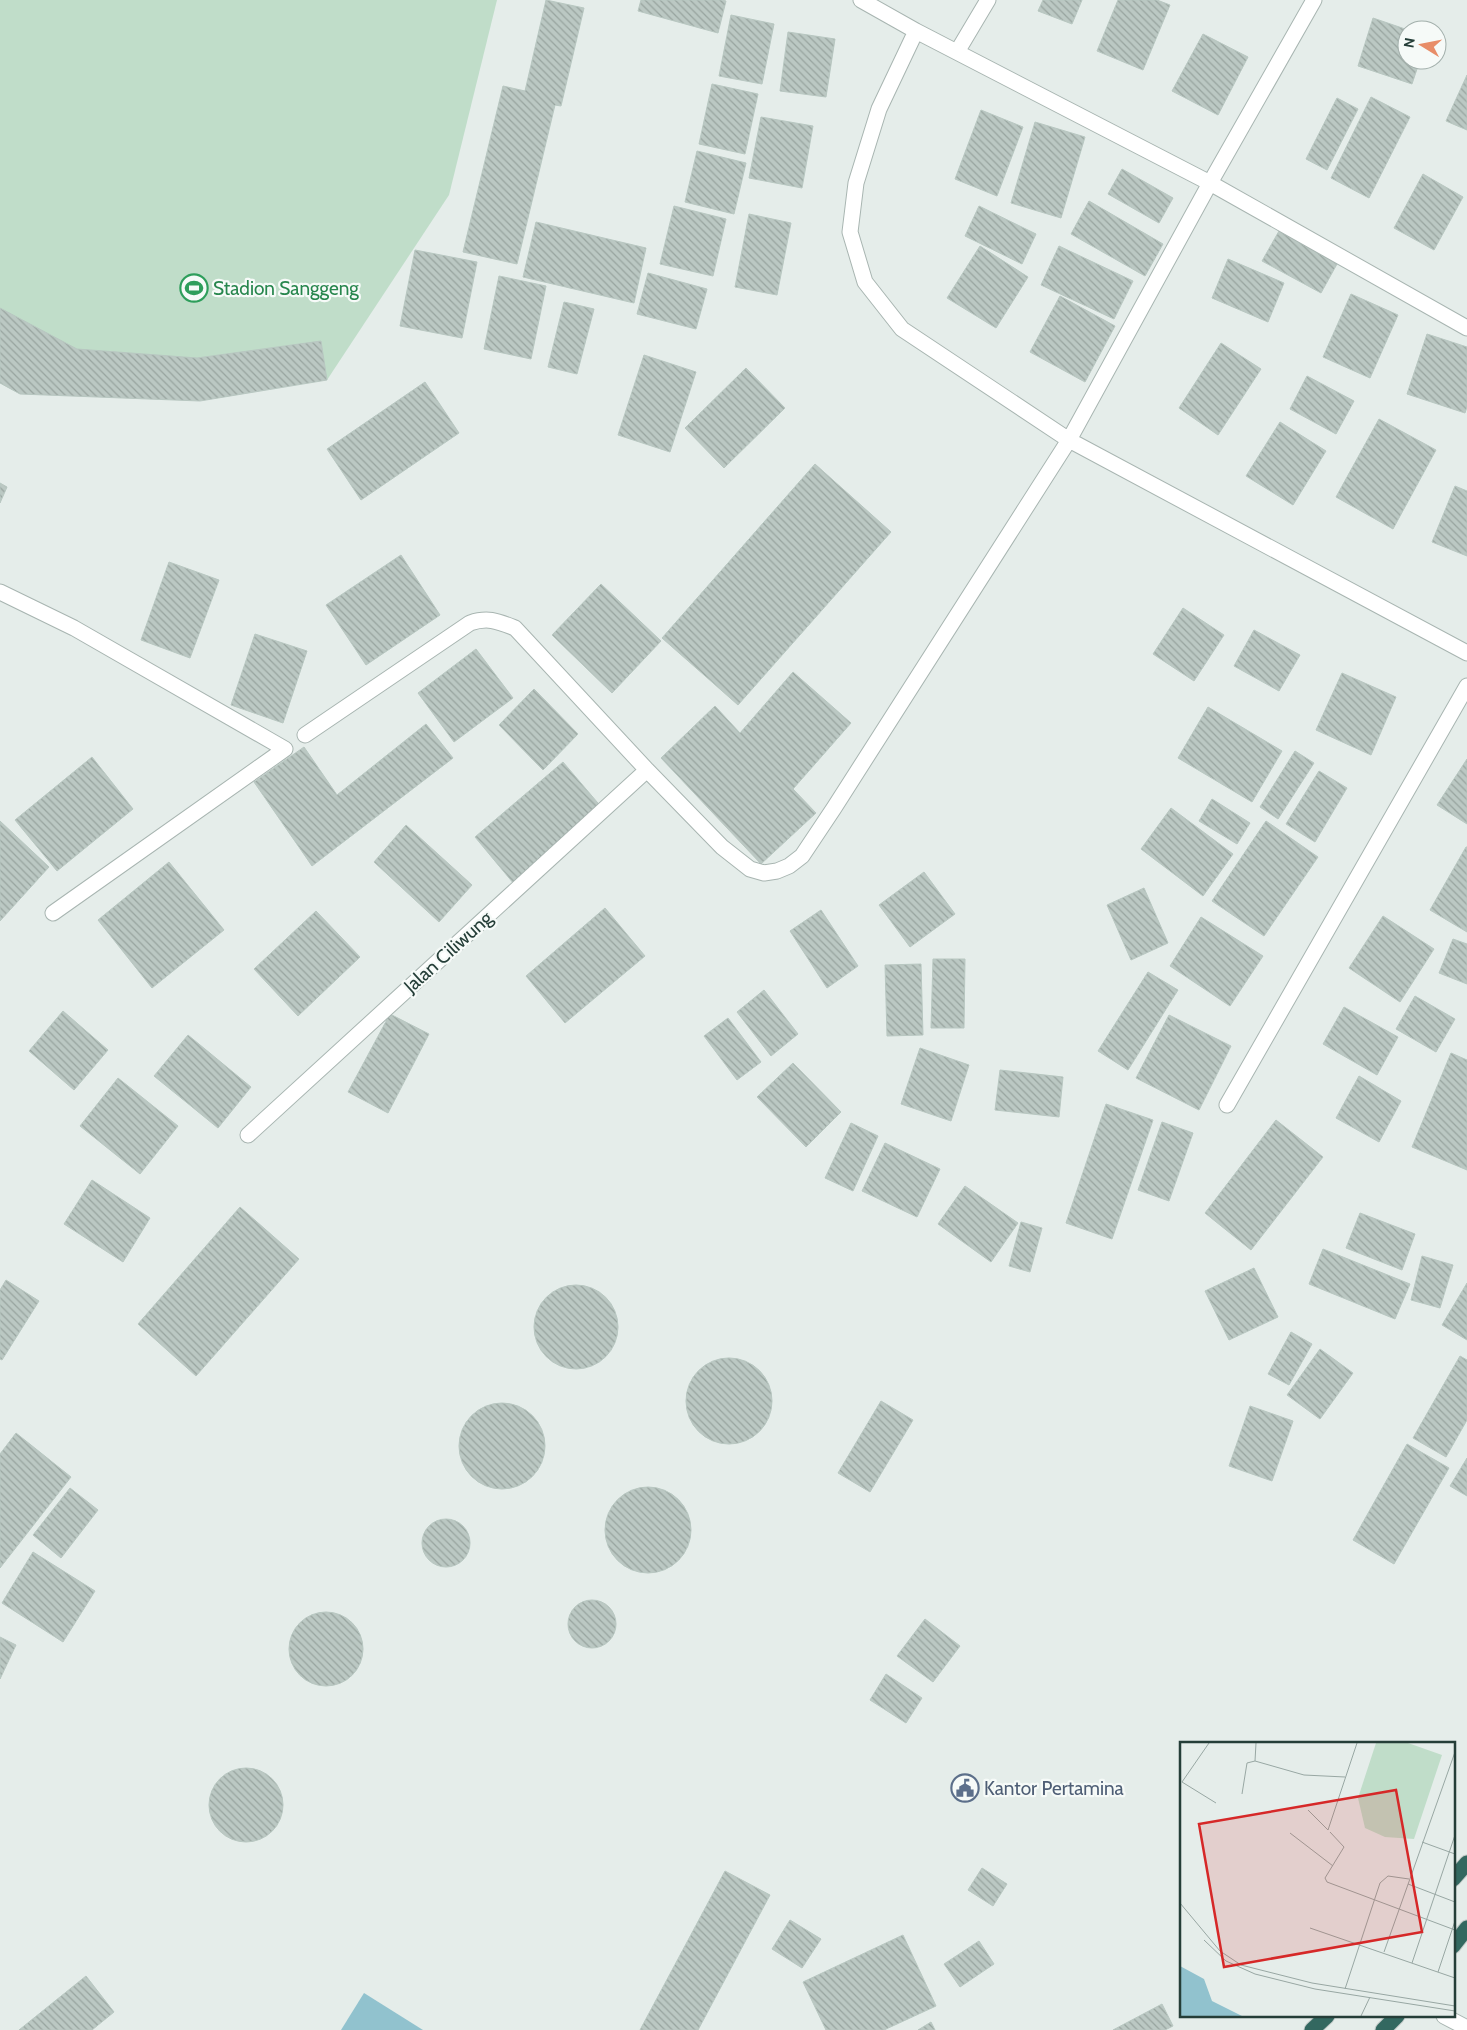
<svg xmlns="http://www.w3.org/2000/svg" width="1467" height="2030" viewBox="0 0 1467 2030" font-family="Cabin,sans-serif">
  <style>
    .pitch { fill: #c0ddc9 }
    .water { fill: #91c2ce }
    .building { fill: url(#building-back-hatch); stroke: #b8c7c1 }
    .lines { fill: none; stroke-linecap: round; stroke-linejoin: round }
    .lane-casing { stroke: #a8b5b1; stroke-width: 17 }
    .street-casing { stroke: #a8b5b1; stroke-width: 17 }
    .highway-casing { stroke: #c2c9c7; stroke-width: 17 }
    .lane { stroke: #fff; stroke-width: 15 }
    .street { stroke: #fff; stroke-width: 15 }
    .highway { stroke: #336860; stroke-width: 15 }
    .labels { text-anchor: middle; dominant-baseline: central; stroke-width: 4.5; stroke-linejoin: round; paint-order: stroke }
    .leisure-label { font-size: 19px; fill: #27864d; stroke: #f6faf8; text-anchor: start }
    .street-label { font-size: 19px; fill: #253e38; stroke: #f6faf8 }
    .service-label { font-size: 19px; fill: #4e5e75; stroke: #f6faf8; text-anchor: start }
    .inset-road { fill: none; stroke: #98a7a3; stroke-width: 1 }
    .view { fill: #d62828; fill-opacity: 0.15; stroke: #d62828; stroke-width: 2.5 }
    .inset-edge { fill: none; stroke: #253e38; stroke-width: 2.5 }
  </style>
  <defs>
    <pattern id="building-back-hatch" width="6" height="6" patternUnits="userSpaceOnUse" patternTransform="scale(1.25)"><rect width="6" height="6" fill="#bbc8c3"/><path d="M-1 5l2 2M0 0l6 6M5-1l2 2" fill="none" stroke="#98a49f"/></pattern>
  </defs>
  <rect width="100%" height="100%" fill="#e5edea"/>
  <path class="pitch" d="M0 0H497L449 195 327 380 20 394 0 383Z"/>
  <path class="water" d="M364 1993 423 2030H341Z"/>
  <path class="building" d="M546 0 584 8 561 106 555 105 517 264 463 252 503 86 525 91Z
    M641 0H722L726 1 718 33 638 11Z
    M1043 0H1082L1072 24 1038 11Z
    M1118 0H1157L1170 5 1143 70 1097 51Z
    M731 15 774 24 762 84 719 76Z
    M1373 18 1408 30H1407V60H1420L1412 84 1358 66Z
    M788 32 835 39 826 97 780 91Z
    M1203 34 1248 57 1218 115 1172 91Z
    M1467 75V130L1446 121Z
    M712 84 758 94 745 154 699 144Z
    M1371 97 1410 117 1369 198 1331 178Z
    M1337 98 1358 109 1327 170 1306 159Z
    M981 110 1023 127 997 196 955 179Z
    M761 117 813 126 802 188 749 178Z
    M1035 122 1085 137 1061 218 1011 203Z
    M697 151 746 163 734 214 685 202Z
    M1122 169 1173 198 1159 223 1108 194Z
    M1423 174 1463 197 1434 250 1394 228Z
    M1089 201 1163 244 1145 276 1071 234Z
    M674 206 726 219 713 276 660 264Z
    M979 206 1036 234 1022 264 965 236Z
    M749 214 791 223 777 295 735 287Z
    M536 222 646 248 634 303 523 277Z
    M1279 231 1337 264 1321 293 1262 261Z
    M980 246 1028 277 996 328 947 298Z
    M1059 246 1133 281 1114 319 1041 285Z
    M415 250 477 262 462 338 400 326Z
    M1228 259 1284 283 1268 322 1212 298Z
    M648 273 707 289 696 329 637 314Z
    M499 276 546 286 531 359 484 349Z
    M1351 294 1398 315 1370 378 1323 357Z
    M1060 296 1115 326 1085 382 1030 352Z
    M564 302 594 309 577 374 548 367Z
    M0 308 77 349 197 358 321 341 327 380 200 401 20 394 0 383Z
    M1427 334 1467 347V407L1465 413 1407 394Z
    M1221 343 1261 369 1218 435 1179 408Z
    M644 355 696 372 670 452 618 435Z
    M746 368 785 408 724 468 685 428Z
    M1307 376 1354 401 1336 434 1290 409Z
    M425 382 459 433 361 500 327 449Z
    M1379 419 1436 450 1393 529 1336 497Z
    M1280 422 1326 451 1293 505 1246 476Z
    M815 464 891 532 738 705 662 638Z
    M0 483 7 487 0 503Z
    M1455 486 1467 491V556L1432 542Z
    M401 555 440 615 366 665 326 605Z
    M169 562 219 580 190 658 141 640Z
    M601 584 661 641 612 693 552 635Z
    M1183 608 1224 635 1194 681 1153 654Z
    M1254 630 1300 655 1279 691 1234 666Z
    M255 634 307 651 283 723 231 705Z
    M476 649 513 698 454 742 418 693Z
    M793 672 851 723 793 789 816 813 761 864 661 758 715 706 740 733Z
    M1342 673 1396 697 1371 755 1316 730Z
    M534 689 578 734 543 770 499 725Z
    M1208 707 1282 751 1252 802 1178 758Z
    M426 724 453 758 312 866 254 782 304 747 337 795Z
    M1295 751 1314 763 1278 819 1260 807Z
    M92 757 133 809 57 871 15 820Z
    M1467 759V824L1437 805Z
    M563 762 603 809 514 884 475 837Z
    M1319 771 1347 788 1315 842 1286 824Z
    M1212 799 1250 823 1237 844 1199 821Z
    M1171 808 1233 854 1203 896 1141 849Z
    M0 821 49 867 0 921Z
    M1266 821 1318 857 1264 936 1212 901Z
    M406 825 472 885 439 922 374 862Z
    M1466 847H1467V932L1430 910Z
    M169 862 224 930 152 988 98 920Z
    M924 872 955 914 910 947 879 905Z
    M1144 888 1168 943 1131 960 1107 905Z
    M605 908 645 956 565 1023 526 976Z
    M821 910 858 966 827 988 790 931Z
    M316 911 360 957 298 1016 254 969Z
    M1383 916 1434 949 1400 1002 1349 968Z
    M1201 917 1263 956 1230 1006 1170 966Z
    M1453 939 1467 944V984L1439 973Z
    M933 959H965L964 1028H931Z
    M921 964 923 1035 887 1036 885 965Z
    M1148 972 1178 990 1128 1070 1098 1051Z
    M764 990 798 1034 771 1056 737 1012Z
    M1415 996 1455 1019 1436 1052 1396 1029Z
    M1344 1007 1398 1037 1377 1075 1323 1044Z
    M63 1011 108 1050 74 1090 29 1051Z
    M390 1014 429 1034 388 1113 348 1092Z
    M1169 1015 1231 1046 1199 1110 1136 1078Z
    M728 1018 761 1062 737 1080 704 1036Z
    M188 1035 251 1087 218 1128 154 1076Z
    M920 1048 969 1065 951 1121 901 1104Z
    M1451 1053 1467 1060V1170L1412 1147Z
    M793 1063 841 1112 806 1147 757 1097Z
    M1000 1070 1063 1077 1059 1117 995 1110Z
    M1359 1076 1401 1101 1379 1142 1336 1118Z
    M118 1078 178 1126 140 1174 80 1126Z
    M1106 1104 1153 1120 1112 1239 1066 1223Z
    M1276 1120 1323 1157 1251 1250 1205 1213Z
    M1162 1122 1193 1133 1169 1201 1138 1190Z
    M851 1123 878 1136 853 1191 825 1178Z
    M885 1143 940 1169 917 1217 862 1191Z
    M92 1180 150 1218 123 1262 64 1224Z
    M965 1186 1018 1223 991 1262 938 1224Z
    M240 1207 299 1259 196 1376 138 1324Z
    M1360 1213 1415 1234 1402 1270 1346 1248Z
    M1021 1222 1042 1228 1030 1272 1009 1266Z
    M1323 1249 1410 1284 1395 1319 1309 1284Z
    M1422 1256 1453 1265 1440 1308 1411 1300Z
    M1254 1268 1278 1317 1229 1340 1205 1291Z
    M6 1280 39 1301 2 1360 0 1359V1290Z
    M1467 1283V1340L1442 1325Z
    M534 1327a42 42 0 1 1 84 0a42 42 0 1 1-84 0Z
    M1291 1332 1312 1344 1289 1385 1268 1374Z
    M1320 1349 1353 1373 1320 1419 1287 1395Z
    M1460 1356 1467 1360V1420L1446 1457 1413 1438Z
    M686 1401a43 43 0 1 1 86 0a43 43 0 1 1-86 0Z
    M881 1401 913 1420 870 1492 838 1473Z
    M459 1446a43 43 0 1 1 86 0a43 43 0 1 1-86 0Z
    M1250 1406 1293 1421 1272 1481 1229 1466Z
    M16 1433 71 1477 0 1568V1454Z
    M1407 1444 1449 1468 1394 1564 1353 1540Z
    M1467 1458V1496L1450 1486Z
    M605 1530a43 43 0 1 1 86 0a43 43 0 1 1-86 0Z
    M70 1488 98 1510 61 1558 33 1535Z
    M422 1543a24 24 0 1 1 48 0a24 24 0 1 1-48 0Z
    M33 1552 95 1591 63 1642 2 1603Z
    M568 1624a24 24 0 1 1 48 0a24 24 0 1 1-48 0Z
    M289 1649a37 37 0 1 1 74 0a37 37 0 1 1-74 0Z
    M925 1619 960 1646 933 1682 897 1656Z
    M0 1637 16 1645 0 1679Z
    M886 1674 922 1698 906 1723 870 1700Z
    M209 1805a37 37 0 1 1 74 0a37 37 0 1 1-74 0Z
    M982 1868 1007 1884 993 1906 968 1890Z
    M725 1871 770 1895 698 2030H640Z
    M790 1920 821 1939 802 1968 772 1949Z
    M903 1935 936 2006 884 2030H826L803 1982Z
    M979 1941 994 1964 960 1987 944 1964Z
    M86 1976 114 2012 92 2030H19Z
    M1162 2004 1173 2026 1165 2030H1113Z
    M931 2022 935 2030H918Z"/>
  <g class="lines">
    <g class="lane-casing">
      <path id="lane" d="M1444 2016 1467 2028"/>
    </g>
    <g class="street-casing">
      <path id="street" d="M861 0 916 31 1210 183 1467 328
        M916 31 879 109 856 183 850 232 865 282 902 329 1069 440 1467 653
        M957 52 988 0
        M0 592 74 628 285 749 53 913
        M305 735 470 623C488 617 497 621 515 628L647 770 722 847 750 869 764 873 777 871 789 866 802 856 834 808 1069 440 1210 183 1314 0
        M1227 1105 1467 686
        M248 1135 647 770"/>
    </g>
    <g class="highway-casing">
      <path id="highway" d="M1453 1879 1467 1863
        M1453 1946 1467 1928
        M1312 2030 1327 2016
        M1383 2030 1397 2016"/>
    </g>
    <use href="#lane" class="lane"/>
    <use href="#street" class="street"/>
    <use href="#highway" class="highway"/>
  </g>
  <defs>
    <g id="stadium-ring" transform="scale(1.4375)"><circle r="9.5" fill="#f6faf8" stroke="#2e9e5b" stroke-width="1.5"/><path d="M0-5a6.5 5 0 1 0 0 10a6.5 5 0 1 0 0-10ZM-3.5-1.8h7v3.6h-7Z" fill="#2e9e5b"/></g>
    <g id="civic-ring" transform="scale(1.4375)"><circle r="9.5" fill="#f6faf8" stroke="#5c6f8a" stroke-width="1.5"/><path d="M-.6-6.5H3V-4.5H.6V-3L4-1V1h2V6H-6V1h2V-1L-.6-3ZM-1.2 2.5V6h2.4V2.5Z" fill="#5c6f8a"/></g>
  </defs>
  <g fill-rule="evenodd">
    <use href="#stadium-ring" x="194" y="288"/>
    <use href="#civic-ring" x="965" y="1788"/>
  </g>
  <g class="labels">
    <g class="leisure-label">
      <text x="213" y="288">Stadion Sanggeng</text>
    </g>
    <g class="street-label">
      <text transform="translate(448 952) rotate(-42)">Jalan Ciliwung</text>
    </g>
    <g class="service-label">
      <text x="984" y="1788">Kantor Pertamina</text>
    </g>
  </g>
  <g transform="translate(1180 1742)">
    <rect width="275" height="275" fill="#e5edea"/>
    <path d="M196 1H228L262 13 234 97 205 95 185 86 178 56Z" fill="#c0ddc9"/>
    <path d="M0 224 24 237 32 259 62 274H0Z" fill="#91c2ce"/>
    <path class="inset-road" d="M29 1 2 40 36 61M76 1 75 19 124 33 165 35M62 52 67 21 75 19M128 68 148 88 177 1M150 90 164 105 145 136 147 140 275 188M110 91 153 124M242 100 275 112M228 142 275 160M0 161 40 209 61 223 132 241 275 264M130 186 275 236M24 198 46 219 75 232 135 247 275 269M204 210 275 10M232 221 275 93M258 230 275 179M165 247 200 141 208 134 229 137M181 274 190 255"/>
    <path class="view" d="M216 48 242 190 44 225 19 82Z"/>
    <rect width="275" height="275" class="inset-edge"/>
  </g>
  <g transform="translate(1422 45) rotate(280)"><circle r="24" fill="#f6faf8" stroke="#a2afab"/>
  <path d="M0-4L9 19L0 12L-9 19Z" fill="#e88d68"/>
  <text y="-8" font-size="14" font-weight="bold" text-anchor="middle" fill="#253e38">N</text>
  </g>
</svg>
